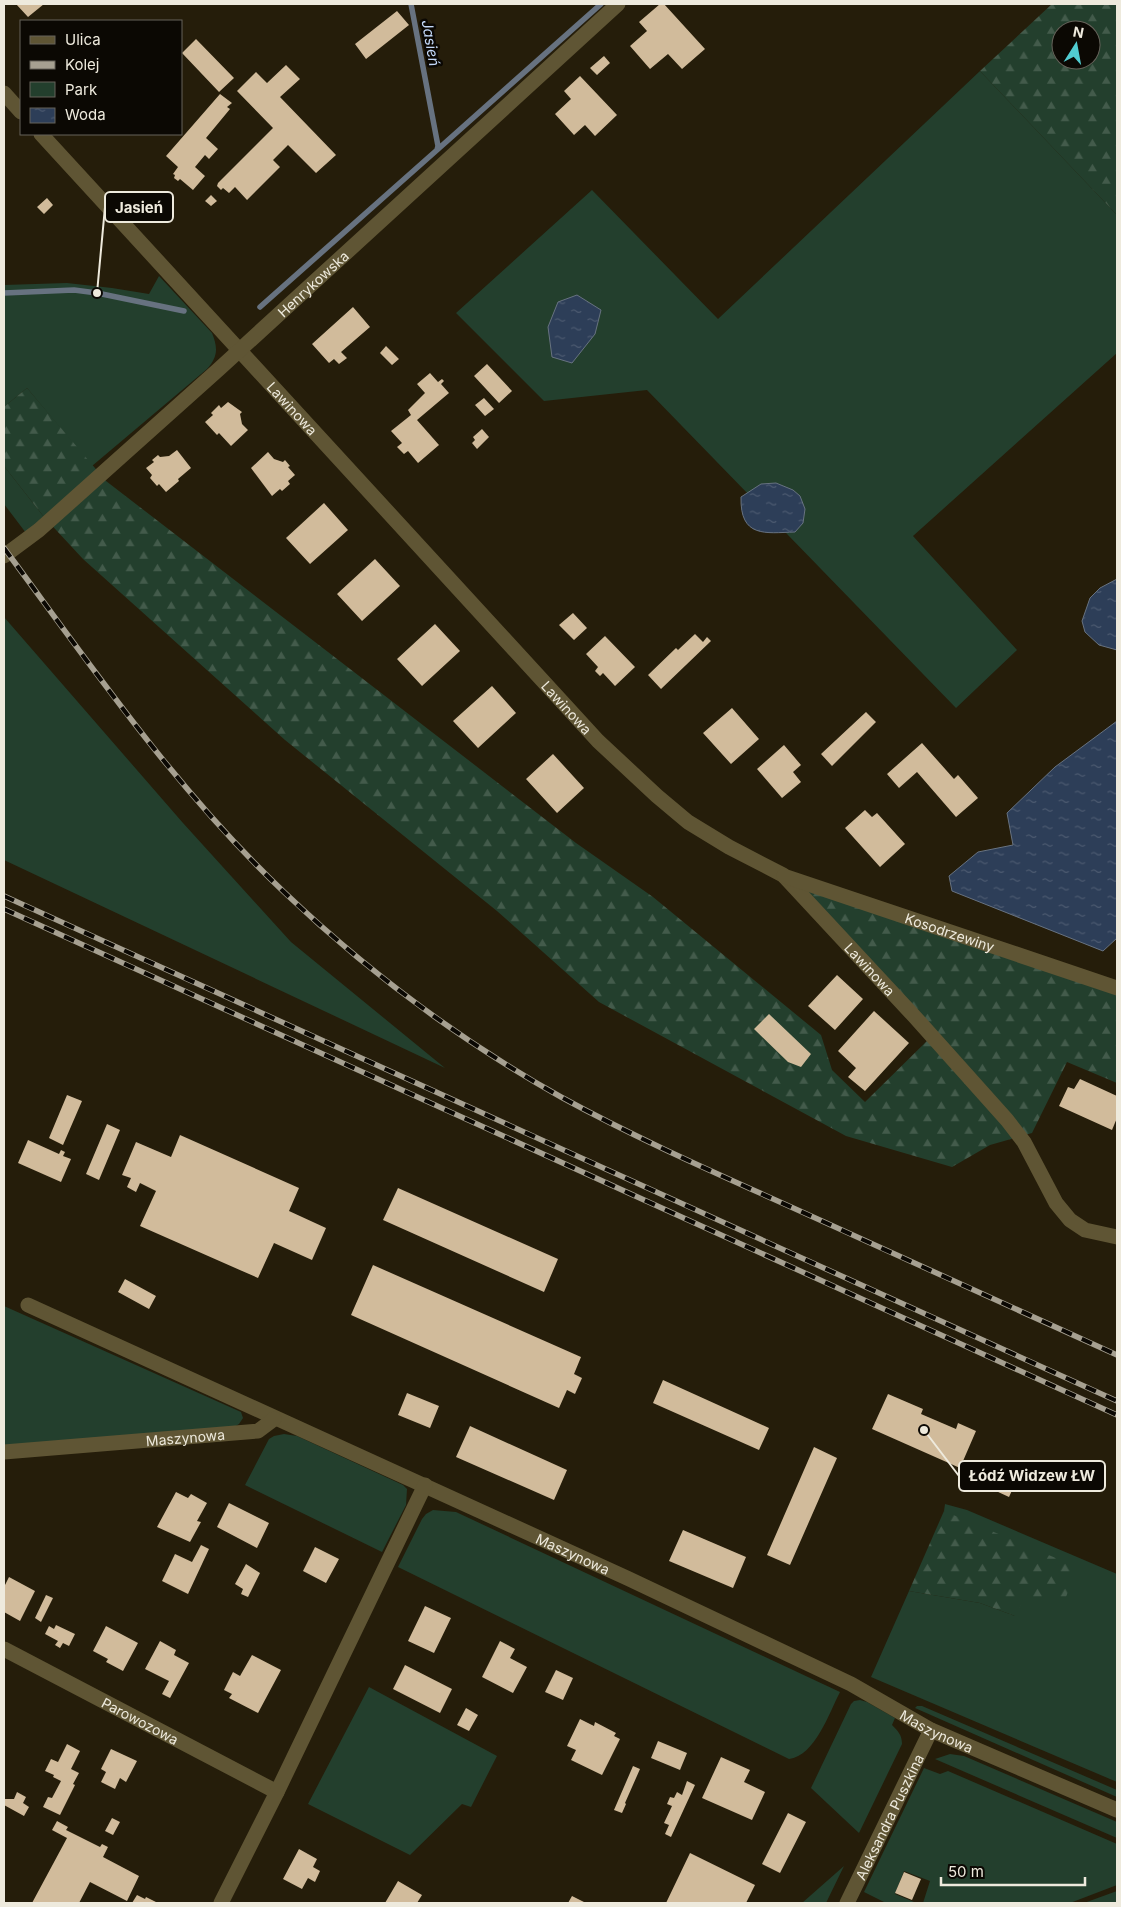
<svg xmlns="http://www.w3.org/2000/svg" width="1121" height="1907" viewBox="0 0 1121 1907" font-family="Inter,sans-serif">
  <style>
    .green { fill: #233f2d }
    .forest { fill: url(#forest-firs); fill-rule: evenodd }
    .water { fill: url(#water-ripples); stroke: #677280 }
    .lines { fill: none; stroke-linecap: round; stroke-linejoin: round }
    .stream { stroke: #677280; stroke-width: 5.5 }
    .building { fill: #d1bb9b }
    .minor { stroke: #5f5534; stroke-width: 15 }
    .rail-casing { stroke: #a6a091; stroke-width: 5.5 }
    .rail { stroke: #0b0803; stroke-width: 4; stroke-dasharray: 11; stroke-linecap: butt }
    .labels { text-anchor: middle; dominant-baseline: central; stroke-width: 5; stroke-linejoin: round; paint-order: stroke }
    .street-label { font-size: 14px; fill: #eeeadd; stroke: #0b0803 }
    .water-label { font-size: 15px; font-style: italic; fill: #c3d8f7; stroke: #0b0803 }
    .leader { fill: none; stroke: #eeeadd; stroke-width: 2 }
    .callout-dot { fill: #eeeadd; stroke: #0b0803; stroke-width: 2 }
    .callout { fill: #0b0803; stroke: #eeeadd; stroke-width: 2 }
    .callout-label { font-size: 15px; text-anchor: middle; font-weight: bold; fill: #eeeadd }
  </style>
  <defs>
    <pattern id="forest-firs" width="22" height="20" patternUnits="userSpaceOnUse" patternTransform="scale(1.25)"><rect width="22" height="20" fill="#233f2d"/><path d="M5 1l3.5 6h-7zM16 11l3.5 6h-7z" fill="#435b4b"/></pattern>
    <pattern id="water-ripples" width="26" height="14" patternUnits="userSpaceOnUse" patternTransform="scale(1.25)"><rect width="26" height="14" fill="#2d3e58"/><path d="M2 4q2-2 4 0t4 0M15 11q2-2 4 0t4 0" fill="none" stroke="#4c5a70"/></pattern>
  </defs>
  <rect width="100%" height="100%" fill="#251d0a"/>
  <path class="green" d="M980 71 1117 215V353L913 536 1017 650 956 708 647 390 544 401 456 313 592 190 718 319Z
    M159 276 212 333C218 348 218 357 207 369L92 466 27 388 4 407V285L67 283 112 288 149 294Z
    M4 466 44 517 26 533 4 504Z
    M4 617 183 823 291 942 445 1068 4 860Z
    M4 1306 241 1412 243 1418 239 1424 234 1427 4 1447Z
    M284 1434 297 1436 403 1485 407 1489 406 1505 382 1552 245 1485 269 1439 274 1436Z
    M945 1504 967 1510 1117 1574V1782L871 1677 909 1591 980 1603 1015 1616 944 1511Z
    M433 1510 456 1512 840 1692C829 1713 815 1756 789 1759L398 1567 422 1519 426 1514Z
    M369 1687 497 1756 471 1807 462 1804 410 1855 308 1804Z
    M860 1700 867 1702 895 1718 892 1725C898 1731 902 1735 902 1744L859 1833 811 1788 851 1704 854 1701Z
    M917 1706H922L1117 1790V1797L915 1708Z
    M950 1754 964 1756 1117 1822V1838L935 1759Z
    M924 1768 940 1774 948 1771 1117 1844V1885L1070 1903H923L930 1881 904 1871 895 1894 914 1902 913 1903H886L864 1892Z
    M844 1866 826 1903H802Z
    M1117 1891V1903H1084Z"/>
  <path class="forest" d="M1052 4H1117V215L980 71ZM1061 30H1091V60H1061Z
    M27 388 106 481 576 843 653 897 821 1035 832 1070 865 1102 932 1036 783 875 1117 988V1083L1067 1062 1032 1133 990 1145 952 1167 846 1136 599 1002 497 911 285 740 83 559 44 517 4 466V407Z
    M944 1511 1077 1567 1066 1597 1024 1598 1015 1616 980 1603 909 1591Z"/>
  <path class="water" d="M577 295 601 310 595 334 572 363 552 357 548 327 558 302Z
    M776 483 793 490 800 496 805 509 803 523 795 532C765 533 740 538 741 497L761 484Z
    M1117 579V650L1099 645 1085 632 1082 621 1090 598 1100 588Z
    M1117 721V938L1103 951 952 891 949 876 978 852 1013 845 1007 813 1055 767Z"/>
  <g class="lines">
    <path class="stream" d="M437 150 601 4
      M4 293 74 290 97 293 184 311
      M260 307 437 150 438 146 411 4"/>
  </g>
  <path class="building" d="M16 4H44L28 17Z
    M660 4H664L705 49 682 69 668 54 650 69 630 46 647 31 639 22Z
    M397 11 409 25 366 59 355 44Z
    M196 39 234 78 219 92 182 53Z
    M604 56 610 63 597 75 590 68Z
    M286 65 300 79 280 97 336 155 316 173 288 145 273 160 280 167 247 200 235 187 229 193 223 188 221 190 217 186 218 183 273 128 237 91 256 72 267 83Z
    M580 76 617 115 595 136 585 125 574 135 555 114 571 99 564 91Z
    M220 94 232 103 227 107 230 109 206 138 218 149 209 159 205 155 195 167 205 176 193 190 180 179 178 181 174 178 175 175 173 174 178 167 166 156Z
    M211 195 217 201 211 206 205 201Z
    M47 198 53 205 44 214 37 207Z
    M353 307 370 327 341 352 347 358 339 364 334 359 329 363 312 344Z
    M386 346 399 359 392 365 380 353Z
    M487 364 512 391 499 403 474 376Z
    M430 373 438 382 442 379 444 381 441 384 449 393 417 420 439 445 418 463 408 451 404 454 397 447 402 443 391 431 411 415 408 410 425 393 417 384Z
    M484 398 494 409 485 416 475 405Z
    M228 402 242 412 240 414 242 424 248 430 231 446 219 433 217 435 205 422 213 415 211 413 219 405 221 408Z
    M482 429 489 437 477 449 472 443 475 440 473 437Z
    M177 450 191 468 178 479 179 481 166 492 159 484 157 486 150 478 152 475 146 468 154 462 152 460 158 455 160 457 169 456Z
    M268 452 274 459 283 462 285 460 290 466 288 467 295 475 288 481 290 484 282 491 280 489 272 496 251 468Z
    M324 503 348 530 310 564 286 538Z
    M375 559 400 586 362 621 337 594Z
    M573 613 587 628 574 640 559 625Z
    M435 624 460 651 422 686 397 659Z
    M695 634 703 642 707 637 711 641 661 689 648 675 676 648 678 650Z
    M605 636 635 667 615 686 603 673 600 676 595 671 598 667 586 654Z
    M492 686 516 713 478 748 453 721Z
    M732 708 759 739 731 764 703 733Z
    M866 712 876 722 832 766 821 754Z
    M922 743 954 779 958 775 978 798 956 817 917 772 899 788 887 774Z
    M784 745 801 765 793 772 801 782 782 798 757 769Z
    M553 754 584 788 557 813 526 779Z
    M865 810 872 817 877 813 905 844 880 867 845 828Z
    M837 975 863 999 835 1030 808 1006Z
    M874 1011 909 1043 865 1091 848 1077 856 1068 838 1051Z
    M769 1014 811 1054 801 1067 788 1062 754 1029Z
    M1080 1079 1117 1096V1118L1112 1130 1059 1106 1068 1087 1074 1089Z
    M67 1095 82 1101 63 1145 49 1138Z
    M107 1124 120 1130 99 1180 86 1174Z
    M180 1135 299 1188 289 1211 326 1228 312 1260 274 1243 258 1278 140 1226 156 1191 140 1183 136 1192 127 1187 131 1178 122 1175 136 1142 171 1157Z
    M28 1140 59 1154 61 1150 65 1152 63 1156 71 1159 61 1182 18 1163Z
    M398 1188 558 1259 544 1292 383 1220Z
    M373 1265 581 1357 574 1374 582 1378 575 1394 567 1390 559 1408 351 1315Z
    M125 1279 156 1296 149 1309 118 1292Z
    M663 1380 769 1428 759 1450 653 1403Z
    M407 1393 439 1406 430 1428 398 1415Z
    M888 1394 923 1409 921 1414 956 1429 958 1423 976 1431 960 1468 872 1429Z
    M470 1426 567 1470 554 1500 456 1457Z
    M814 1447 837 1458 790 1565 767 1555Z
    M993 1463 1019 1475 1009 1497 983 1485Z
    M176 1492 188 1498 191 1494 207 1503 197 1521 201 1522 190 1542 157 1527Z
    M229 1503 269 1523 257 1548 217 1527Z
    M683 1530 746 1557 733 1588 669 1561Z
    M201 1545 209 1549 188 1594 162 1581 175 1554 192 1562Z
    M315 1547 339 1559 326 1583 303 1571Z
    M246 1564 260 1573 248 1597 241 1594 243 1589 235 1584Z
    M9 1577 35 1591 20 1621 4 1612V1587Z
    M46 1595 53 1598 41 1622 35 1618Z
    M425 1606 451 1618 434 1653 408 1641Z
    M56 1625 75 1634 69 1646 63 1643 60 1648 55 1645 58 1641 45 1634 49 1626 54 1629Z
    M106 1626 138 1643 123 1671 106 1662 108 1659 93 1651Z
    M160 1641 176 1650 174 1655 189 1663 170 1698 162 1694 169 1681 145 1669Z
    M500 1641 515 1649 510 1658 527 1667 513 1693 482 1677Z
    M252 1655 281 1670 258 1713 229 1698 232 1694 224 1690 233 1672 240 1676Z
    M405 1665 452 1689 440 1713 393 1689Z
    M556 1670 573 1678 563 1700 545 1692Z
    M466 1708 478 1715 469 1731 457 1725Z
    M580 1719 594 1726 595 1722 616 1733 614 1736 620 1739 602 1775 571 1760 576 1750 567 1746Z
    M658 1741 687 1753 680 1770 651 1758Z
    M67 1744 80 1751 71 1769 79 1773 73 1784 75 1785 60 1815 43 1807 48 1797 52 1798 61 1781 53 1777 54 1775 45 1771 51 1759 58 1762Z
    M111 1749 137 1761 126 1782 120 1778 115 1789 101 1782 106 1772 101 1769Z
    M721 1757 750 1770 744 1782 765 1792 752 1820 702 1798Z
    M633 1766 640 1769 625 1803 626 1804 622 1813 614 1810Z
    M687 1781 695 1785 671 1837 665 1834 669 1825 664 1823 672 1806 667 1804 670 1797 674 1798 677 1792 682 1795Z
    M17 1792 26 1797 23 1803 29 1807 24 1816 4 1805 5 1799H14Z
    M788 1813 806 1822 780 1873 762 1864Z
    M112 1818 120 1822 113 1835 105 1831Z
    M57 1821 68 1827 66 1830 100 1847 102 1844 108 1847 103 1857 139 1876 127 1901 90 1882 79 1903H32L67 1838 52 1830Z
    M299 1849 317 1859 313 1867 320 1871 315 1882 308 1878 302 1889 283 1879Z
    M690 1853 755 1885 746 1903H666Z
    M904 1872 921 1879 912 1900 895 1893Z
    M398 1881 422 1895 417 1903H385Z
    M137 1895 145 1899 146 1897 158 1903H132Z
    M572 1896 586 1903H568Z"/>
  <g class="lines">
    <g class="minor">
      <path d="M4 93 21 112"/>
      <path id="s1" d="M41 134 598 741 657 796 688 822 729 847 783 875 914 1016 1007 1120 1024 1142 1056 1203 1070 1220 1085 1230 1117 1237"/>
      <path id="s2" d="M4 556 39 530 219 369 618 4"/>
      <path id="s3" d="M784 876 1117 988"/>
      <path id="s4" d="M28 1305 627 1578 851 1684 931 1730 1117 1810"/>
      <path id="s5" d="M4 1452 258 1431 274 1419"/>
      <path id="s6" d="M4 1649 277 1792"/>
      <path d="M221 1903 277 1792 425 1485"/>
      <path id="s7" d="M847 1903 931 1730"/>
    </g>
    <g class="rail-casing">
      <path id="rail" d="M4 548C92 667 176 790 284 892 367 971 461 1041 561 1097 645 1143 734 1181 822 1221 920 1266 1019 1310 1117 1355
        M4 896 1117 1401
        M4 909 1117 1415"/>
    </g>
    <use href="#rail" class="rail"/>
  </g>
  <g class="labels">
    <g class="street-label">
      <text stroke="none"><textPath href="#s2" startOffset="412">Henrykowska</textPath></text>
      <text stroke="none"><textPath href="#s1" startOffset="372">Lawinowa</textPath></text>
      <text stroke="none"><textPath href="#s1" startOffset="778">Lawinowa</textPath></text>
      <text stroke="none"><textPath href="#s3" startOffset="175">Kosodrzewiny</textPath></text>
      <text stroke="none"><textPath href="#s1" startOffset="1182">Lawinowa</textPath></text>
      <text stroke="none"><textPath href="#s5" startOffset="182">Maszynowa</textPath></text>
      <text stroke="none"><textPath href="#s4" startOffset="599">Maszynowa</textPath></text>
      <text stroke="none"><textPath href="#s6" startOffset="154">Parowozowa</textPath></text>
      <text stroke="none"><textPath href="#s4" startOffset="1004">Maszynowa</textPath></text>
      <text stroke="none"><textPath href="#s7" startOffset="96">Aleksandra Puszkina</textPath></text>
    </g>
    <g class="water-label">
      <text transform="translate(431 43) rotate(80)">Jasień</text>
    </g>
  </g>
  <path class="leader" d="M97 293L105 207M924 1430L959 1476"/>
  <g class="callout-dot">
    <circle cx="97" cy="293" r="5"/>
    <circle cx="924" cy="1430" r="5"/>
  </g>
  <g class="callout">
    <rect x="105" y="192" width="68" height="30" rx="5"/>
    <rect x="959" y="1461" width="146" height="30" rx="5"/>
  </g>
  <g class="callout-label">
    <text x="139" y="213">Jasień</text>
    <text x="1032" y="1481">Łódź Widzew ŁW</text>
  </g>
  <rect width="1121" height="1907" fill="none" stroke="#eeeadd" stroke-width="10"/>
  <rect x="20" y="20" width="162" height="115" fill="#0b0803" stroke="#66625a"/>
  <rect x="30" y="36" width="25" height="8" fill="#5f5534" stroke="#66625a"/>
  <text x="65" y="45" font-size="15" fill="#eeeadd">Ulica</text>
  <rect x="30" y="61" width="25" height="8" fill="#a6a091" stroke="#66625a"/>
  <text x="65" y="70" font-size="15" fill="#eeeadd">Kolej</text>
  <rect x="30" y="82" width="25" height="15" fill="#233f2d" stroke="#66625a"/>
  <text x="65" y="95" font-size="15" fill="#eeeadd">Park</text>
  <rect x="30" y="108" width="25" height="15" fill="url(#water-ripples)" stroke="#66625a"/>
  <text x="65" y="120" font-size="15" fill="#eeeadd">Woda</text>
  <g transform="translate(1076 45) rotate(11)"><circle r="24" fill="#0b0803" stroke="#66625a"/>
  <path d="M0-4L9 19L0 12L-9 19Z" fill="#51ccd1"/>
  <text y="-8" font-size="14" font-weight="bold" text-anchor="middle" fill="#eeeadd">N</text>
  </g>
  <path d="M941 1877v8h144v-8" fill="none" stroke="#eeeadd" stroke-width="2.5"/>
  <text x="948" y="1877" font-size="15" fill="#eeeadd" stroke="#0b0803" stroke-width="4" paint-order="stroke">50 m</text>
</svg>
